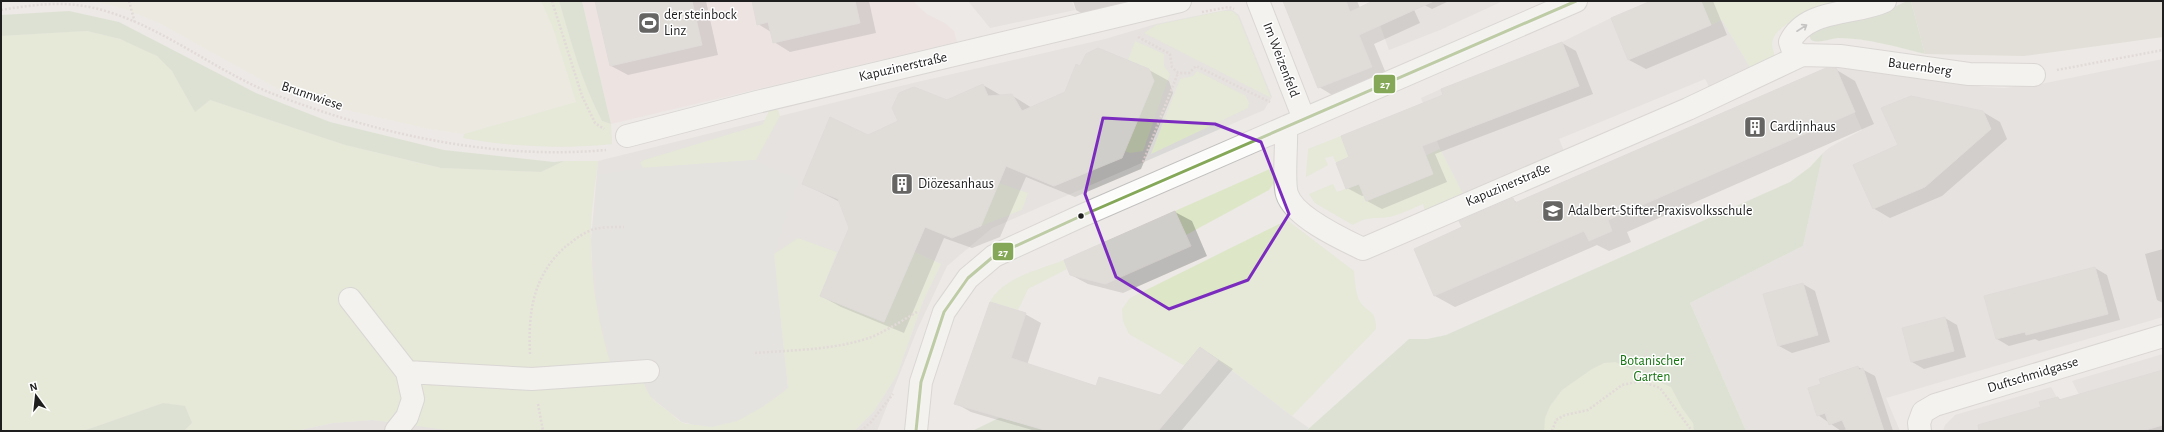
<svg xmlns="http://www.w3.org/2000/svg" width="2164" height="432" viewBox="0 0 2164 432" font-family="'Alegreya Sans',sans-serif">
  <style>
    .residential { fill: #dbd9d8 }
    .commercial { fill: #edddde }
    .construction { fill: #d5d2c8 }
    .farmland { fill: #eceada }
    .grass { fill: #dde7c7 }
    .forest { fill: #cbd8bd }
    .parking { fill: #dcdbda }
    .shadow { fill: #0003 }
    .building { fill: #d0cecb; stroke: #cfcbc8 }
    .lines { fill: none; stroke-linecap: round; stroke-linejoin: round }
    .minor-casing { stroke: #c2c0bf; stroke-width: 24 }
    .path { stroke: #d5c7c7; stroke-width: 2.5; stroke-dasharray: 2 2; stroke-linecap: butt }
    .minor { stroke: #fcfcfb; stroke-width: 22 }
    .bus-1-casing { stroke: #fff; stroke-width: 6 }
    .bus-1 { stroke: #85a858; stroke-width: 3 }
    .oneway { stroke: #989898 }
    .marked { fill: none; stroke: #7b2cbf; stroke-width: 3; stroke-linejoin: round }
    .bus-dot { fill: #1e1e1e; stroke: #fff; stroke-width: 1.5 }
    .labels { text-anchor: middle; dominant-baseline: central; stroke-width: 3; stroke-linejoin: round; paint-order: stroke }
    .poi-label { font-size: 14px; fill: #1e1e1e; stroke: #fff; text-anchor: start }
    .street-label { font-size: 14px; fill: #1e1e1e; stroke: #fff }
    .park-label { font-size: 14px; fill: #177512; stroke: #fff }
    .line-badge { stroke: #fff; stroke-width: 1.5 }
    .badge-label { font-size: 11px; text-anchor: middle; font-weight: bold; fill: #fff }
  </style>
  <rect width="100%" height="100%" fill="#ece9e6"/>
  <path class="residential" d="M968 1H1072L1075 10 990 28Z
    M1399 1H1503L1440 30 1389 50 1380 25 1405 14Z
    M1231 9 1239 15 1272 97 1264 110 992 228 947 266 917 330 877 431H854L874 411 897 375 923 301 941 264 914 252 884 322 820 296 774 254 788 388 765 407 738 422 711 429 682 422 649 396 642 379 617 385 602 338 593 286 591 240 598 161 913 83 1105 39 1156 24Z
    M1611 18 1628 60 1722 20 1751 69 1709 87 1705 79 1559 139 1564 151 1463 194 1440 149 1421 98 1441 89 1457 132 1579 86 1562 42Z
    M2163 59V317L1886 398 1900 431H1746L1690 303 1803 246 1823 153 1830 147 1862 130 1834 65 1985 87 2004 88 2041 84Z
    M2163 354V431H1943L1945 425 1955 415 2051 387 2068 417 2086 408 2072 381Z
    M372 420 415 425 453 431H295L333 423Z"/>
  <path class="commercial" d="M582 1H913L927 14 945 23 954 31 957 42 611 124Z"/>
  <path class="construction" d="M1911 1H2163V37L2024 56 1925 54Z"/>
  <path class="farmland" d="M93 1H541L553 28 576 102 464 134 424 128 330 106 280 90 161 24 126 9Z"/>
  <path class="grass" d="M541 1H559C571 42 582 83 602 121L611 124 612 144C564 149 511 147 463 138L464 134 576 102 553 28Z
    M1701 1H1860C1838 7 1784 16 1774 37 1770 44 1773 51 1776 58L1751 69 1722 20 1711 25Z
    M1222 11H1232L1238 16 1271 98 1144 33 1156 25Z
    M87 31C116 38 153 45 172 71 181 83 188 98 195 111L210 100 345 145 440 168 541 172 564 161H598C595 187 590 215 591 241 591 291 602 338 617 385L642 379C650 399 652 399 668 411 673 415 678 421 683 423 724 432 758 412 788 388L774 254 798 238 837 252 820 296 884 322 915 252 941 264 923 301 897 375 874 411 854 431H453L372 420 333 423 295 431H184L192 423 163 403 83 431H1V36Z
    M1135 41 1164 54V66L1170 74 1143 151 1130 153 1125 151 1154 81 1149 69 1128 60Z
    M1197 71 1246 96 1249 103 1248 108 1151 154 1180 79 1193 76Z
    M770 109 778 110 780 116 756 160 643 168 640 163 644 160 763 124Z
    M1341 136 1349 157 1336 163 1333 156 1325 158 1328 165 1306 177 1308 149Z
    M1440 149 1463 194 1425 212 1423 204C1413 208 1403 213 1393 216 1376 220 1368 215 1353 225L1315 203 1309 194 1333 184 1337 192 1359 184 1367 201 1433 174 1425 156Z
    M1272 168 1274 171 1275 181 1269 190 1186 235 1175 211Z
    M999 183 1028 193 1022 210 981 226Z
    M1287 220 1354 271C1355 280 1355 291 1359 300 1366 314 1376 307 1376 329L1292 416 1201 347 1185 366 1129 334 1123 321 1122 309 1130 298Z
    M1064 260 1067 269 1028 289 1018 310 990 302C1003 277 1039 270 1064 260Z
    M1690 303 1746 431H1326Z"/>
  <path class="forest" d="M559 1H582L611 124 602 121C582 83 571 42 559 1Z
    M1907 1H1911L1925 54C1896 47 1868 38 1838 38 1829 39 1819 44 1811 40L1809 35 1811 30 1879 14Z
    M69 11 119 22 256 93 330 122 444 150 554 162 564 161 541 172 441 168 345 145 210 100 195 112 172 71 157 56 120 39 87 31 1 36V15Z
    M1823 153 1803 246 1690 303 1746 431H1694L1693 423 1682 408 1671 387 1615 362 1604 363 1592 369 1562 390 1550 406 1545 418 1544 431H1306L1409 339H1427L1446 335 1790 182 1810 167Z
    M163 403 185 406 192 423 184 431H83Z
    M1001 417 1048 431H972Z"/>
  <path class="parking" d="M756 160 799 180 774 254 787 387 764 406 737 421 711 427 683 422 650 395 643 378 617 384 604 337 595 286 592 240 598 174 643 168Z
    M1218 360 1292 416 1309 428 1306 431H1158Z"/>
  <path class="shadow" d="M596 1H706L718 55 628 75 611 66Z
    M753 1H869L876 33 790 52 774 42 771 32 758 24Z
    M1073 1H1156L1092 19 1076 10Z
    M1285 1H1357L1360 8 1375 1H1410L1420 23 1374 44 1387 76 1334 96 1319 87Z
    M1417 1H1449L1432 9Z
    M1653 1H1713L1727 35 1646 69 1629 60 1612 19Z
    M1562 43 1576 51 1593 94 1435 154 1447 182 1382 209 1367 201 1365 195 1362 196 1347 188 1351 158 1444 96Z
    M1081 67 1149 70 1169 81 1173 93 1141 169 1075 197 1026 177 1000 237 972 248 944 238 904 333 841 307 821 296 850 228 840 202 804 184 868 136 983 85 1002 96 1011 95 1032 108 1066 93Z
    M1835 69 1855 81 1874 124 1627 232 1631 242 1609 251 1597 245 1455 307 1435 296 1415 249 1463 228 1512 199 1518 203Z
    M1983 112 2000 122 2007 139 1942 196 1890 218 1873 208 1899 145Z
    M1175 212 1192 221 1207 256 1123 293 1088 284 1071 275Z
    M2163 249V303L2157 300 2145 254Z
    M2095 268 2107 275 2120 320 2039 341 2035 339 2009 346 1997 339 1986 296Z
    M1803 284 1815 291 1830 342 1792 353 1779 346Z
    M1025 314 1041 323 1027 365 1097 387 1160 397 1201 348 1233 369 1181 431H1035L971 412 955 403Z
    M1945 318 1957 325 1966 357 1924 369 1912 362 1903 329Z
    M1858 367 1875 376 1893 431 1847 429 1841 431 1818 415 1822 385Z
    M2163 371V431H1983L2042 407 2058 398 2062 400Z"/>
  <path class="building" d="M595 1H692L702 45 610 66Z
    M752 1H855L860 23 773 43 768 22 757 25Z
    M1283 1H1346L1350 12 1373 1H1434L1359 35 1372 67 1318 88Z
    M1651 1H1701L1711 25 1628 60 1611 18Z
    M1562 42 1579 86 1422 146 1433 174 1366 201 1359 184 1346 189 1336 163 1349 157 1341 136 1443 95 1441 89Z
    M1098 48 1149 69 1154 81 1122 158 1054 186 1006 166 981 226 952 238 925 227 884 322 820 296 849 228 838 199 802 184 830 117 868 135 898 121 892 108 899 93 914 87 947 100 983 84 988 96 1012 94 1022 111 1065 92 1076 64 1080 66 1086 54Z
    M1826 68H1836L1855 112 1608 220 1612 231 1589 241 1584 231 1434 296 1414 249 1462 227 1459 221 1513 198 1515 203Z
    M1911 96 1983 111 1991 129 1925 187 1873 209 1853 165 1898 145 1881 108Z
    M1175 211 1191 246 1105 284 1070 275 1064 260Z
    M2095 267 2108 314 2026 335 2025 332 1996 339 1984 296Z
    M1803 283 1818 335 1778 346 1763 294Z
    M990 302 1026 313 1011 358 1096 386 1099 377 1160 395 1200 347 1218 360 1158 431H1048L954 404Z
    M1945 317 1954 351 1911 362 1902 328Z
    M1858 366 1859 370 1863 368 1884 431H1847L1842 420 1829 425 1825 413 1817 416 1808 388 1821 384 1819 379Z
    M2163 370V425L2142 431H1979L1978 425 2041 407 2039 402 2058 397 2059 400Z"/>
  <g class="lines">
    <g class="minor-casing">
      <path id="minor" d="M1258 1 1304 119
        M1885 1C1856 15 1806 8 1790 42L1792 48 1796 53 1802 55 1840 56 1969 74 2034 75
        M1286 127C1287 143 1283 182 1287 194 1294 217 1342 239 1363 249L1688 109 1802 55
        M627 136 757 102 1180 1
        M350 299 407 372 413 399 407 417 396 431
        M407 372 532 379 648 371
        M916 431 921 382 944 312 968 278 994 256 1081 216 1576 1
        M1920 431 1919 423 1923 412 1935 405 2163 336"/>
    </g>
    <path class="path" d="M129 1 135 23
      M552 1 582 96 595 123 604 129
      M1 10C25 6 52 2 77 5 149 14 210 70 276 95 380 135 495 160 606 150
      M1202 12 1229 7 1234 9
      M1138 37 1170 54 1172 67 1178 73H1189L1196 66 1270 102
      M2057 70 2163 50
      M1143 162 1178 73
      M755 353C792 350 839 350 874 336 889 329 903 320 917 312
      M530 354C528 312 533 276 565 247 573 241 584 232 594 229 603 227 615 227 624 227
      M1636 382 1647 350
      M538 404 543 431
      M861 431 871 422 893 394
      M1552 431 1556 420 1565 415 1588 410 1622 385 1636 382H1644L1660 388 1692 431"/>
    <use href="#minor" class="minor"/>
    <g class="bus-1-casing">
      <path id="bus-1" d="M916 431 921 382 944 312 968 278 994 256 1081 216 1576 1"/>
    </g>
    <use href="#bus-1" class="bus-1"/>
  </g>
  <defs><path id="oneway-shaft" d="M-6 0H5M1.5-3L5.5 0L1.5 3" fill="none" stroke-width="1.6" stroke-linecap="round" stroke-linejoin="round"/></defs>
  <use class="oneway" href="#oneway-shaft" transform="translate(1802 28) rotate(-33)"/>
  <path d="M0 0H2164V432H0ZM1103 118 1215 124 1261 142 1289 214 1248 280 1169 309 1116 277 1085 194Z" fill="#ece9e6" fill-opacity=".55" fill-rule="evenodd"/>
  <path class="marked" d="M1103 118 1215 124 1261 142 1289 214 1248 280 1169 309 1116 277 1085 194Z"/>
  <defs>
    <g id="stadium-square" transform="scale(1.15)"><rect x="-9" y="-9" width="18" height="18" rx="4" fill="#666564" stroke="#fff"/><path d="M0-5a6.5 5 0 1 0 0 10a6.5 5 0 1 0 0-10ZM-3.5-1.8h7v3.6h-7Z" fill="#fff"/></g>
    <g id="building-square" transform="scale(1.15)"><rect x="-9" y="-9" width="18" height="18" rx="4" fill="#666564" stroke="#fff"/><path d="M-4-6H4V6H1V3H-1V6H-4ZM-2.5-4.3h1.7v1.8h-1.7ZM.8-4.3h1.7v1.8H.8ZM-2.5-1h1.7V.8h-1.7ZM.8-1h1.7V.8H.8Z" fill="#fff"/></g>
    <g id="school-square" transform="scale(1.15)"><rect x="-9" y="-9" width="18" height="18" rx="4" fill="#666564" stroke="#fff"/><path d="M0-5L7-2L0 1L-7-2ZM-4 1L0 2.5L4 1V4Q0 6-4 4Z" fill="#fff"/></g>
  </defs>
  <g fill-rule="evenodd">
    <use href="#stadium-square" x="649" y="23"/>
    <use href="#building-square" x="1755" y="127"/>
    <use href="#building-square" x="902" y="184"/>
    <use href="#school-square" x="1553" y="211"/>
  </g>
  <circle class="bus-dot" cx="1081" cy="216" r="3.5"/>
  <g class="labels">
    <g class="poi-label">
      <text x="664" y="15">der steinbock<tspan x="664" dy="16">Linz</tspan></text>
      <text x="1770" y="127">Cardijnhaus</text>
      <text x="918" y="184">Diözesanhaus</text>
      <text x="1568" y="211">Adalbert-Stifter-Praxisvolksschule</text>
    </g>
    <g class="street-label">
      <text transform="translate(1281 60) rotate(69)">Im Weizenfeld</text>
      <text transform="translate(903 67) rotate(-13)">Kapuzinerstraße</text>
      <text transform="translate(1920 67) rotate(8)">Bauernberg</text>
      <text transform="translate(312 96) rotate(19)">Brunnwiese</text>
      <text transform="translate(1508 185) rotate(-23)">Kapuzinerstraße</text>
      <text transform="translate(2033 375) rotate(-17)">Duftschmidgasse</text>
    </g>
    <g class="park-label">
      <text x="1652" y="361">Botanischer<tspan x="1652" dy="16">Garten</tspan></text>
    </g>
  </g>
  <g class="line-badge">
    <rect x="1373" y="74" width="23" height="20" rx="4" fill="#85a858"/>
    <rect x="992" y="242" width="22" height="19" rx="4" fill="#85a858"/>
  </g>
  <g class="badge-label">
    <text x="1385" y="88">27</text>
    <text x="1003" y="256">27</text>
  </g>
  <rect width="2164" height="432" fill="none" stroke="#1e1e1e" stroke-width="4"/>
  <g transform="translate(36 396) rotate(345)" stroke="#ffffff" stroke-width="3" paint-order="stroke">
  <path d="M0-3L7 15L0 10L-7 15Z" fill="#1e1e1e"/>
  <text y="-6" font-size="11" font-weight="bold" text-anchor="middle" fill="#1e1e1e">N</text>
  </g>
</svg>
